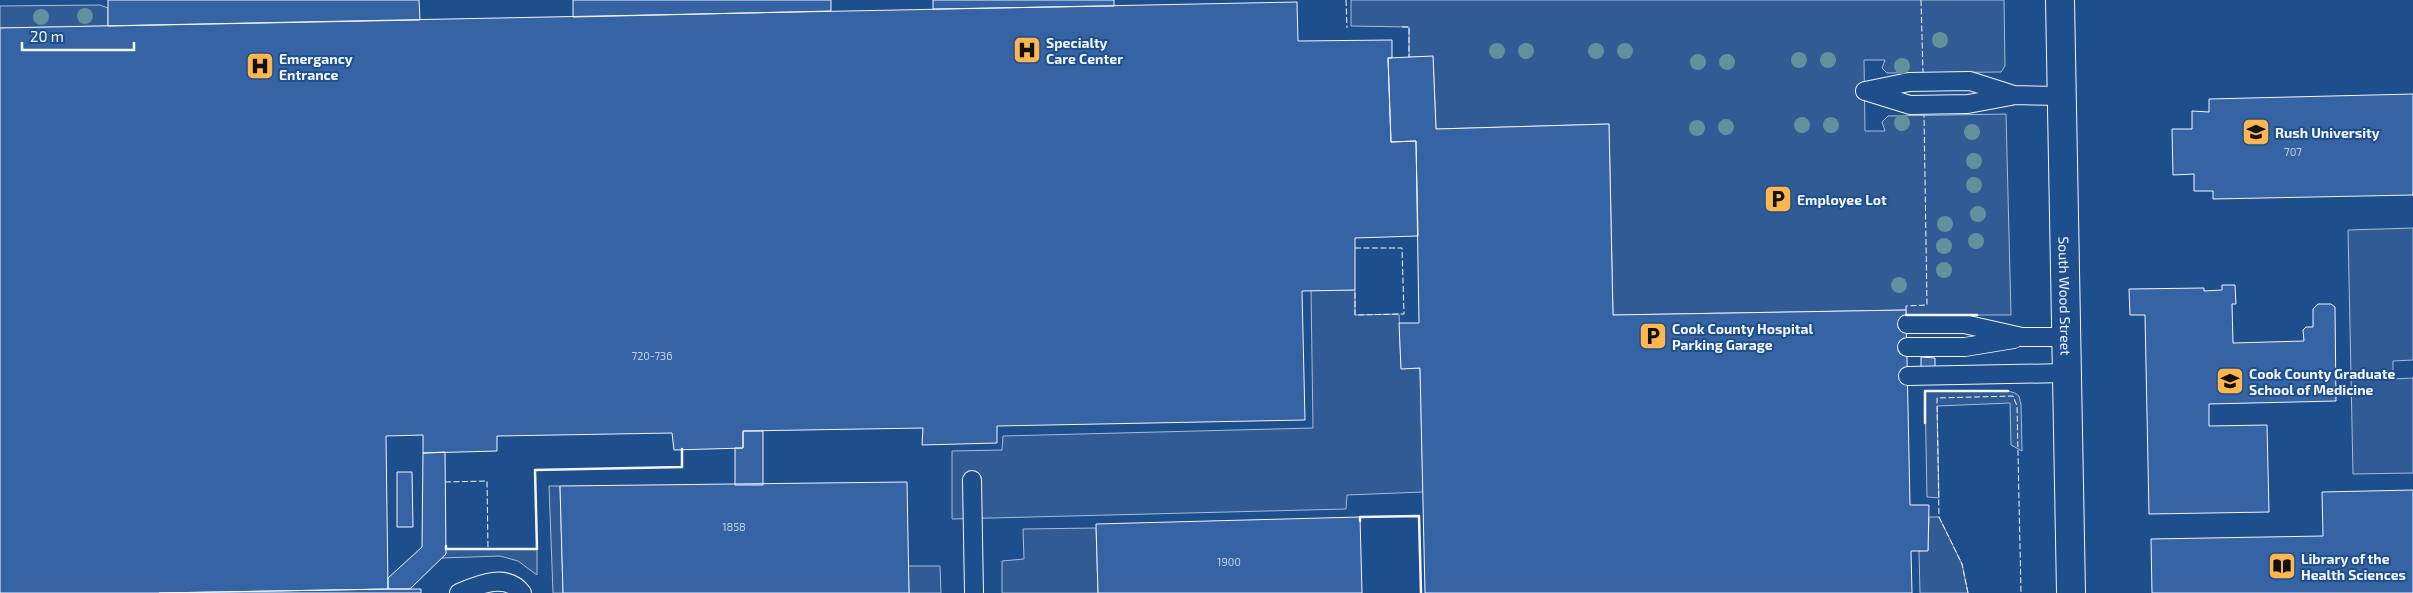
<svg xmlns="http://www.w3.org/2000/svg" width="2413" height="593" viewBox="0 0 2413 593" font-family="'Exo 2',sans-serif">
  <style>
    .built { fill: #305b95; stroke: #a8bbd7 }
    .building { fill: #3563a3; stroke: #f2f6ff }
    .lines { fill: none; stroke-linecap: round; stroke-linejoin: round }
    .lane-casing { stroke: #f2f6ff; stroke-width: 20 }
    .secondary-casing { stroke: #f2f6ff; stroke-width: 30 }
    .lane { stroke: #1f4e8c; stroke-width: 18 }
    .secondary { stroke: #1f4e8c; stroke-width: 28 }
    .fence { stroke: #f2f6ff; stroke-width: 1; stroke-dasharray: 6 2.5; stroke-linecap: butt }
    .wall { stroke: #f2f6ff; stroke-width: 2.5 }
    .tree { fill: #61919a }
    .labels { text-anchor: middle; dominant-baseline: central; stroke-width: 4; stroke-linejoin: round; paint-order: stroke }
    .number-label { font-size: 11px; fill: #c3d1e8 }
    .poi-label { font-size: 14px; font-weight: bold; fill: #f2f6ff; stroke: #1f4e8c; text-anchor: start }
    .street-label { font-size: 14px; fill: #f2f6ff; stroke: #1f4e8c }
  </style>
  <rect width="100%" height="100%" fill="#1f4e8c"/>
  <path class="built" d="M1351 0H2004L2005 66 2001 72 1887 73 1882 68 1885 60H1864L1865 131H1885L1882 122 1888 116 2006 114 2011 315H1906V310L1613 315 1609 124 1436 129 1433 57H1409V27L1351 26Z
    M100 5 108 8V26L0 28V6Z
    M2413 228V360L2393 361V379L2413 378V473L2353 474 2348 230Z
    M1311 290H1355V315L1399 314 1401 368H1420L1423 492 1347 495 1346 509 952 519V451L1002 450 1003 436 1313 428Z
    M1925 391H2008L2015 393 2019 396 2021 405 2022 451 2011 445 2010 403 1937 406 1939 498 1927 497Z
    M549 486H560L563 593H553Z
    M1929 517H1939L1962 564 1968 593H1920L1919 551 1928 550Z
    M1096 528 1098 593H1002V561L1024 559 1023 529Z
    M446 549H537V575L518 561 500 556 442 558Z
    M908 566H940L941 593H909Z"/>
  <path class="building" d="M108 0H419L420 20 108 26Z
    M573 0H831V11L573 17Z
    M933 0H1114V6L933 9Z
    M1297 2 1298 41 1392 40V58H1388L1391 142 1416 141 1418 236 1355 238V290L1302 291 1305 420 997 426V443L922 445 923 428 743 431V448L674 450 672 433 497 436V451L423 453V435L386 436 388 589 159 593H0V28Z
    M1433 56 1436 129 1609 124 1613 315 1906 310 1910 505H1929L1928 551H1911L1912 593H1425L1420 368 1401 369 1399 323H1419L1416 141 1391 142 1388 58Z
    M2413 94V195L2213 199V191H2194V174L2173 175 2172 129H2192V111L2209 112V99Z
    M2222 285H2235L2236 304H2232L2233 343 2304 341 2303 330 2306 327H2313V309L2318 304H2331L2335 307 2336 401 2209 404V426L2267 425 2269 512 2149 514 2145 315H2130L2129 289 2204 288V291L2222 290Z
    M1921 357 1935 358V367H1921Z
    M743 431H763V485H735V448H743Z
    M445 452 446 554 410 589H388V578L422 547 423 453Z
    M397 472H412L413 527H397Z
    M907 482 909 593H563L560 486Z
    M2413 490V593H2152L2151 539 2323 536 2322 492Z
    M1360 517 1362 593H1098L1096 524Z
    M388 589H421V593H159Z"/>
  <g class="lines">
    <g class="lane-casing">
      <path id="lane" d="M1865 91 1909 82 1970 81 2014 95 2061 96
        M1865 91 1910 105 1968 104 2011 96
        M1907 324H1964L2022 337H2066
        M1907 347H1965L2014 339
        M1908 376 2067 373
        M972 480 974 593
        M459 593C478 585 506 572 522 593"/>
    </g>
    <g class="secondary-casing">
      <g id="secondary">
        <path id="s1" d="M2060 0 2071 593"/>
      </g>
    </g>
    <use href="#lane" class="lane"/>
    <use href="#secondary" class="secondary"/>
    <path class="fence" d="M1346 0 1347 28
      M1921 0 1923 72
      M1402 27H1409V57
      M1355 248H1402L1404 314 1355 315V290
      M1906 310V306L1927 305 1924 115
      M445 482 487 481 488 549
      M1968 593 1962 564 1939 517 1937 398 2013 396 2017 406 2021 593"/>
    <path class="wall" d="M1906 315H1977
      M1925 423V391H2008
      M1360 521V517L1419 516 1421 593
      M446 546V549H537L535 470 682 467V449"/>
  </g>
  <g class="tree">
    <circle cx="85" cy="16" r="8"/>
    <circle cx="41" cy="17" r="8"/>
    <circle cx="1940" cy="40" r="8"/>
    <circle cx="1497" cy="51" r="8"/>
    <circle cx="1526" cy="51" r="8"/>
    <circle cx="1596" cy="51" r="8"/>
    <circle cx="1625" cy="51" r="8"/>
    <circle cx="1799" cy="60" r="8"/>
    <circle cx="1828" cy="60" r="8"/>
    <circle cx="1698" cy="62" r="8"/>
    <circle cx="1727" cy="62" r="8"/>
    <circle cx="1902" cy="66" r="8"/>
    <circle cx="1902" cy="123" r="8"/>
    <circle cx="1802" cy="125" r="8"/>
    <circle cx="1831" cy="125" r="8"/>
    <circle cx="1726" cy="127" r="8"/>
    <circle cx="1697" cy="128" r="8"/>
    <circle cx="1972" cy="132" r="8"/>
    <circle cx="1974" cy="161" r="8"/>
    <circle cx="1974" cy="185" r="8"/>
    <circle cx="1978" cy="214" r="8"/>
    <circle cx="1945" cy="224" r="8"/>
    <circle cx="1976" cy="241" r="8"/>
    <circle cx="1944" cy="246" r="8"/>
    <circle cx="1944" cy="270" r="8"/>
    <circle cx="1899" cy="285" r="8"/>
  </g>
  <defs>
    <g id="hospital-square" transform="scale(1.4375)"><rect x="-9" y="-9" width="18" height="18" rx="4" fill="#ffb74d" stroke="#1f4e8c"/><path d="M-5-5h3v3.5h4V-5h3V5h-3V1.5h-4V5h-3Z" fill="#111"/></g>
    <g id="university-square" transform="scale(1.4375)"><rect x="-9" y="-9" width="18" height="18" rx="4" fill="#ffb74d" stroke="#1f4e8c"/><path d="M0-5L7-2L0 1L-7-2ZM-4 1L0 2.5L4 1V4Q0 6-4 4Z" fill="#111"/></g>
    <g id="parking-square" transform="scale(1.4375)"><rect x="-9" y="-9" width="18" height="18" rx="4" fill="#ffb74d" stroke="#1f4e8c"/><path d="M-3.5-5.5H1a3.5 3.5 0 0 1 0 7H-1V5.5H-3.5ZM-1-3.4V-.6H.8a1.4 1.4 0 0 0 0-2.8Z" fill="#111"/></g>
    <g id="library-square" transform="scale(1.4375)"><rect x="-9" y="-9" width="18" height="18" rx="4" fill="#ffb74d" stroke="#1f4e8c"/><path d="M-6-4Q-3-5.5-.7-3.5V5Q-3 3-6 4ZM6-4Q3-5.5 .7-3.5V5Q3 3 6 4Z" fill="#111"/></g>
  </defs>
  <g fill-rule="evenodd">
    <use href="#hospital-square" x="1027" y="50"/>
    <use href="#hospital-square" x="260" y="66"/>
    <use href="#university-square" x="2256" y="132"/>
    <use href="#parking-square" x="1778" y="199"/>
    <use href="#parking-square" x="1653" y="336"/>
    <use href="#university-square" x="2230" y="381"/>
    <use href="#library-square" x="2282" y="566"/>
  </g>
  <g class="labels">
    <g class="number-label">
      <text x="2293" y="151">707</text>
      <text x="652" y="355">720-736</text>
      <text x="734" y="526">1858</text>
      <text x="1229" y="561">1900</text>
    </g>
    <g class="poi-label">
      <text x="1046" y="42">Specialty<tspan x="1046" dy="16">Care Center</tspan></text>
      <text x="279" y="58">Emergancy<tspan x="279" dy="16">Entrance</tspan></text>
      <text x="2275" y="132">Rush University</text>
      <text x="1797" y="199">Employee Lot</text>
      <text x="1672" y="328">Cook County Hospital<tspan x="1672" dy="16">Parking Garage</tspan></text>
      <text x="2249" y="373">Cook County Graduate<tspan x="2249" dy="16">School of Medicine</tspan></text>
      <text x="2301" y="558">Library of the<tspan x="2301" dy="16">Health Sciences</tspan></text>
    </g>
    <g class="street-label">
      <text stroke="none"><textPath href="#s1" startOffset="296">South Wood Street</textPath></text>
    </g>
  </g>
  <path d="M22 42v8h112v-8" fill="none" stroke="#f2f6ff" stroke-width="2.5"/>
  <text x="30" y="42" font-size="15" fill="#f2f6ff" stroke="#1f4e8c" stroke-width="4" paint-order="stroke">20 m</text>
</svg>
